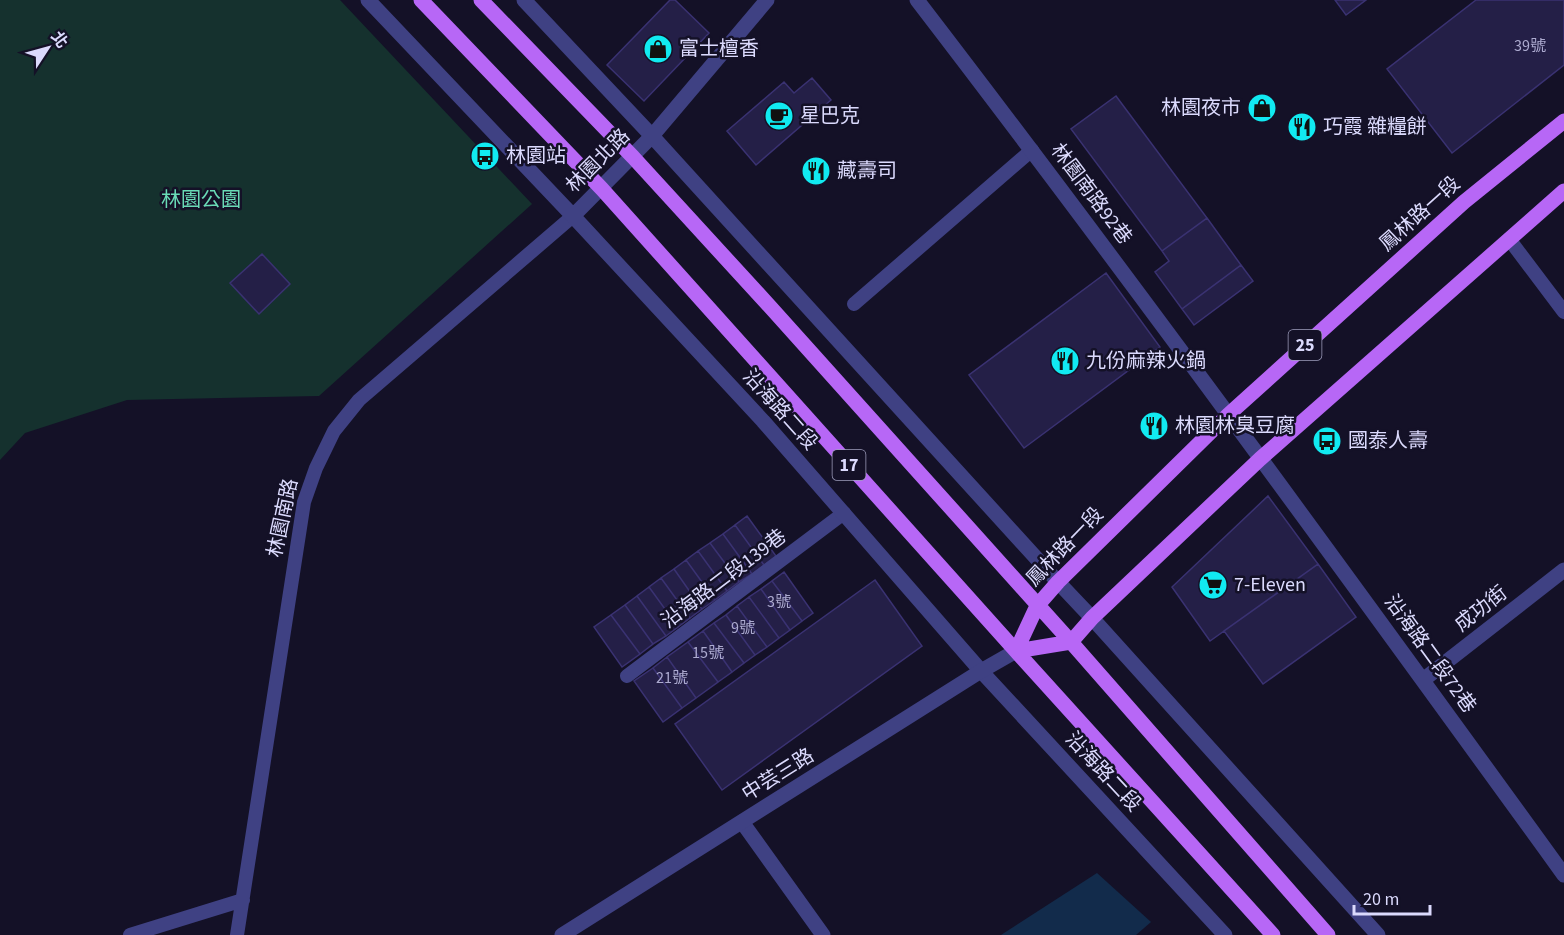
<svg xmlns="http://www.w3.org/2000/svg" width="1564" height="935" viewBox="0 0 1564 935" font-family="'Source Sans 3','Noto Sans TC',sans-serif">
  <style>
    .green { fill: #15312e }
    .water { fill: #122b4b }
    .building { fill: #241f47; stroke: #3a3272; stroke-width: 1.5 }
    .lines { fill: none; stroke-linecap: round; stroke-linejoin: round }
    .service { stroke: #3f4183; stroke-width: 14 }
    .minor { stroke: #3f4183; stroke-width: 15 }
    .tertiary { stroke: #3f4183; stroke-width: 15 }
    .primary { stroke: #b767f6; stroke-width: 15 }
    .labels { text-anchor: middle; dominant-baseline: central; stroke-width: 5; stroke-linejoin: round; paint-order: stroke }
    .number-label { font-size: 16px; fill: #adabd0 }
    .shield { fill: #141127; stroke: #9f9ebd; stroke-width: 1.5 }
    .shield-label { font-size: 18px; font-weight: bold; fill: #dbdafd }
    .poi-label { font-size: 20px; fill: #dbdafd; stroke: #141127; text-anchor: start }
    .street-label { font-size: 20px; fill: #dbdafd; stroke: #141127 }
    .park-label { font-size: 20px; fill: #69dab6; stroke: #141127 }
  </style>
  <rect width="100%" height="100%" fill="#141127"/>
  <path class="green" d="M0 0H340L532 204 319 396 127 400 25 433 0 460Z"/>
  <path class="water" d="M1097 873 1151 922 1136 935H1001Z"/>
  <path class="building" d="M670 0H675L709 33 644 101 607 65Z
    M1335 0H1366L1346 15Z
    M1476 0H1564V65L1452 153 1387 69Z
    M812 78 831 100 756 165 727 131 784 82 794 93Z
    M1116 96 1207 218 1162 251 1071 129Z
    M1207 218 1241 265 1182 309 1155 272 1169 261 1162 251Z
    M262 254 290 284 259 314 230 283Z
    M1241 265 1253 281 1194 325 1182 309Z
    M1106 273 1160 347 1024 448 969 375Z
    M1268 496 1318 564 1210 641 1172 587Z
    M747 516 776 556 764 565 735 525Z
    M735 525 764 565 752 574 723 534Z
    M723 534 752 574 739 582 710 543Z
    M710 543 739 582 727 591 698 551Z
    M698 551 727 591 715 600 686 560Z
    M686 560 715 600 702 609 674 569Z
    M1318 564 1356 617 1263 684 1224 631Z
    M674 569 702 609 690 618 661 578Z
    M784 572 813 613 802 621 772 581Z
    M661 578 690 618 678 627 649 587Z
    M875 580 922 646 722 790 675 724Z
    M772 581 802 621 790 630 761 589Z
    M649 587 678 627 666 636 637 596Z
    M761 589 790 630 779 638 749 597Z
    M637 596 666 636 653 644 625 605Z
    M749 597 779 638 767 647 737 606Z
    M625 605 653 644 640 654 611 615Z
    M737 606 767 647 755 655 726 615Z
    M611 615 640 654 622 667 594 627Z
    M726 615 755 655 744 663 714 623Z
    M714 623 744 663 732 672 703 631Z
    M703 631 732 672 718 682 688 642Z
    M688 642 718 682 696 698 667 657Z
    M667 657 696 698 682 708 653 668Z
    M653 668 682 708 663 722 634 681Z"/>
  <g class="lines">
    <path class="service" d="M1509 239 1564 312
      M854 304 1032 150
      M627 676 844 513
      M130 935 243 900
      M237 935 304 502 316 468 334 431 359 400 573 216"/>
    <path class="minor" d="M368 0 573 216 763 421 981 671 1225 935
      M524 0 652 136 1058 582 1092 618 1378 935
      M917 0C1138 288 1351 581 1564 875
      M573 216 652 136 767 0
      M1423 680 1564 570
      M742 822 823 935"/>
    <path class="tertiary" d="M562 935 981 671 1016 651"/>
    <path class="primary" d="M421 0 602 189 1016 651 1273 935
      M481 0 633 157 773 310 1071 642 1328 935
      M1016 651 1037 606 1058 582 1228 415 1464 202 1564 121
      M1016 651 1071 642 1092 618 1260 459 1564 191"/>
  </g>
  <defs>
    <g id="shop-disc" transform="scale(1.5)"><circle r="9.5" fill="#11eaf1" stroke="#141127"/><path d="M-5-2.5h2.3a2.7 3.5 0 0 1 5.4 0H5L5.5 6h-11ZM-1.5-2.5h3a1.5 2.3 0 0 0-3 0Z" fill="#111"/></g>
    <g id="cafe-disc" transform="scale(1.5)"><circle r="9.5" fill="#11eaf1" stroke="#141127"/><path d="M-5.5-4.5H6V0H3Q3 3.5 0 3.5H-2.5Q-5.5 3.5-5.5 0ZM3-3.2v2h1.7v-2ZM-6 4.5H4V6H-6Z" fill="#111"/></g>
    <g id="restaurant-disc" transform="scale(1.5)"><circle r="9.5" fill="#11eaf1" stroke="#141127"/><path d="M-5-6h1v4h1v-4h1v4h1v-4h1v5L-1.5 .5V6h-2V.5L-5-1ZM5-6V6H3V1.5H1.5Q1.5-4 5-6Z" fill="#111"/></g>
    <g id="bus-disc" transform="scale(1.5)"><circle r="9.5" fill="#11eaf1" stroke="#141127"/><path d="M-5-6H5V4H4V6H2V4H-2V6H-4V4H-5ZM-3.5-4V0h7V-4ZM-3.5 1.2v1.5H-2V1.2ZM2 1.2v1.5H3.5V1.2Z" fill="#111"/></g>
    <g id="supermarket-disc" transform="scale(1.5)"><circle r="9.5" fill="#11eaf1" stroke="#141127"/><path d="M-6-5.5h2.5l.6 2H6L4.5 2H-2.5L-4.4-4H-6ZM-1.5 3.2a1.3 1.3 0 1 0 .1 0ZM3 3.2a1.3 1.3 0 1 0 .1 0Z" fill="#111"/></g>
  </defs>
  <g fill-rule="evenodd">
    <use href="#shop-disc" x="658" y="49"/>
    <use href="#shop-disc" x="1262" y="108"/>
    <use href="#cafe-disc" x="779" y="116"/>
    <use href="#restaurant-disc" x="1302" y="127"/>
    <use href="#bus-disc" x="485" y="156"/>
    <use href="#restaurant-disc" x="816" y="171"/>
    <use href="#restaurant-disc" x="1065" y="361"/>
    <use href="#restaurant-disc" x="1154" y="426"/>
    <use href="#bus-disc" x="1327" y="441"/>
    <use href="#supermarket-disc" x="1213" y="585"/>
  </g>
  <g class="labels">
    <g class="number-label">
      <text x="1530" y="46">39號</text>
      <text x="779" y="602">3號</text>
      <text x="743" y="628">9號</text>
      <text x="708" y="653">15號</text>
      <text x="672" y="678">21號</text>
    </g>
    <g class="shield">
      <rect x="1288.5" y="330" width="33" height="30" rx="4.5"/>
      <rect x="832.5" y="450" width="33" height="30" rx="4.5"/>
    </g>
    <g class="shield-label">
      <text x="1305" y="345">25</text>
      <text x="849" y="465">17</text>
    </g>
    <g class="poi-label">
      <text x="679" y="49">富士檀香</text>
      <text x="1241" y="108" text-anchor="end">林園夜市</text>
      <text x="800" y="116">星巴克</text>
      <text x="1323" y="127">巧霞 雜糧餅</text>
      <text x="506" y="156">林園站</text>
      <text x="837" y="171">藏壽司</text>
      <text x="1086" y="361">九份麻辣火鍋</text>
      <text x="1175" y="426">林園林臭豆腐</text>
      <text x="1348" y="441">國泰人壽</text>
      <text x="1234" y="585">7-Eleven</text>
    </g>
    <g class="street-label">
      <text transform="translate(598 161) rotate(-45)">林園北路</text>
      <text transform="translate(1091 194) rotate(53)">林園南路92巷</text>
      <text transform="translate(1420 214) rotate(-42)">鳳林路一段</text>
      <text transform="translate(780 410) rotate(48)">沿海路二段</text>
      <text transform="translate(283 518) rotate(-78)">林園南路</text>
      <text transform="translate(1065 547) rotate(-46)">鳳林路一段</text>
      <text transform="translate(724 579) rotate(-37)">沿海路二段139巷</text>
      <text transform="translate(1481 609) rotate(-38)">成功街</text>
      <text transform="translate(1430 654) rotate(54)">沿海路二段72巷</text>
      <text transform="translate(1103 772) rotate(47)">沿海路二段</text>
      <text transform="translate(778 775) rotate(-32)">中芸三路</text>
    </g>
    <g class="park-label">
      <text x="201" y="200">林園公園</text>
    </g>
  </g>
  <g transform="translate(48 48) rotate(54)" stroke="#141127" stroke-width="4.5" paint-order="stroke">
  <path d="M0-4.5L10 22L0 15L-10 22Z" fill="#dbdafd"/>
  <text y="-9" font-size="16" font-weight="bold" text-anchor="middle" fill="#dbdafd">北</text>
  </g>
  <path d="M1354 905v9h76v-9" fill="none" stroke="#dbdafd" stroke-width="3"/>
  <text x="1363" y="905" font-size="18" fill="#dbdafd" stroke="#141127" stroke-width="4.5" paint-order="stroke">20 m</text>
</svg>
